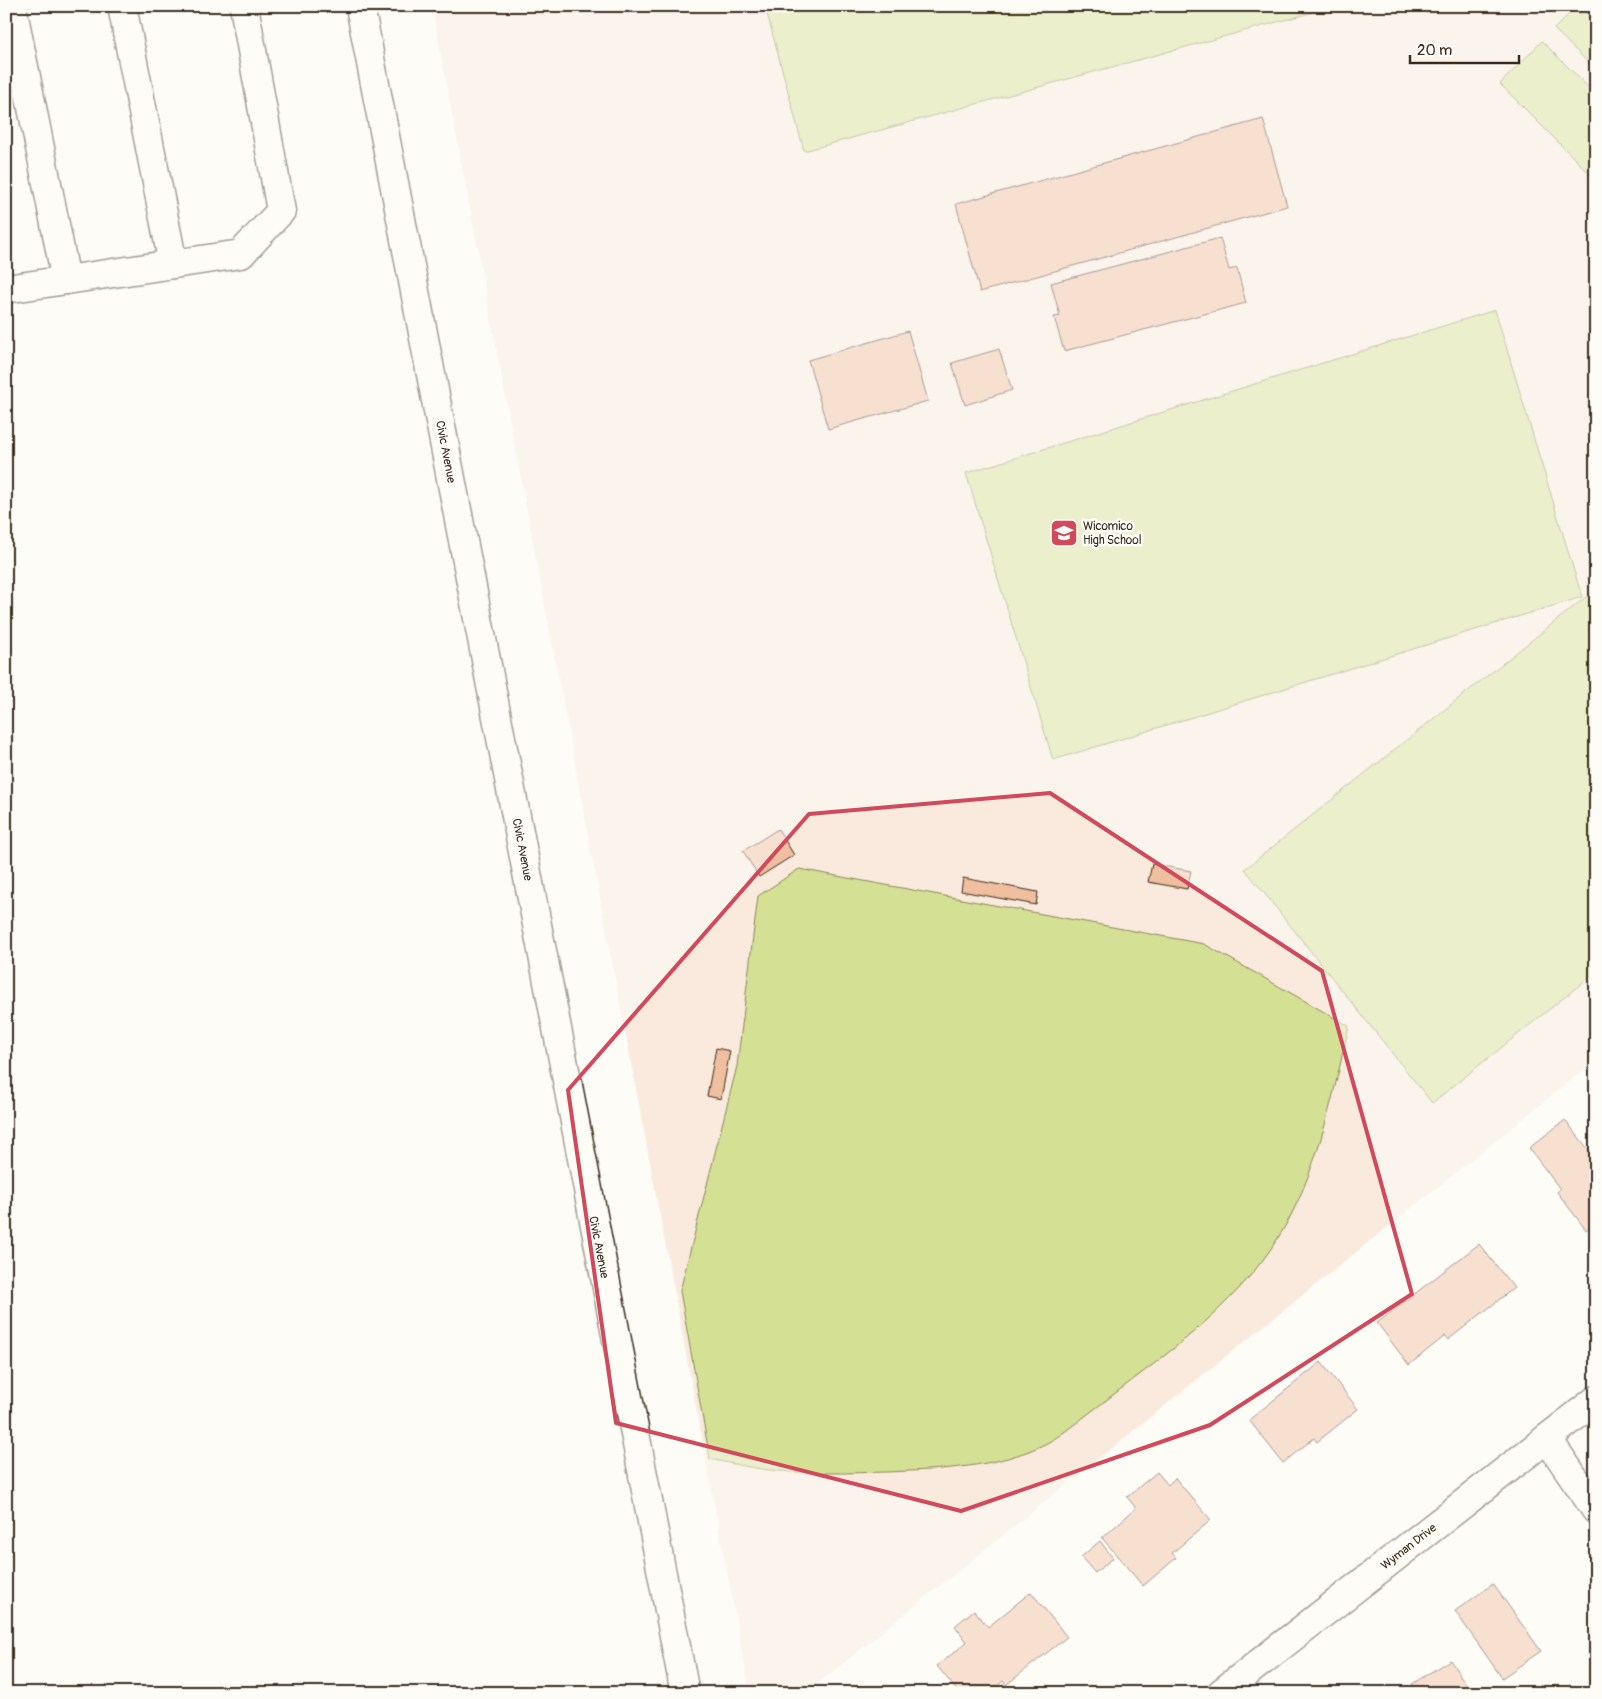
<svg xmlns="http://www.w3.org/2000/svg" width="1602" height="1699" viewBox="0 0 1602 1699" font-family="Pangolin,sans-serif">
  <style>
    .built { fill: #f9eadd }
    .green { fill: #d4e194; stroke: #888659 }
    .building { fill: #efbf9f; stroke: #3b2a1e }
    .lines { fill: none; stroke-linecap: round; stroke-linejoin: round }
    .minor-casing { stroke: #3b2a1e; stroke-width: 31 }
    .minor { stroke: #fdfcf7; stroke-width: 28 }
    .marked { fill: none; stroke: #d1495b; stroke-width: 4; stroke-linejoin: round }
    .labels { text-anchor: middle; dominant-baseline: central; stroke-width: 5; stroke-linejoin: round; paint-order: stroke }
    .street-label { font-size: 12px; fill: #3b2a1e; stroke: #fdfcf7 }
    .poi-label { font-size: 12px; fill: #3b2a1e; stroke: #fdfcf7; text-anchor: start }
  </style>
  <rect width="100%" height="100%" fill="#fdfcf7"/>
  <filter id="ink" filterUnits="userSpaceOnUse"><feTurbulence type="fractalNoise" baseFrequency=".02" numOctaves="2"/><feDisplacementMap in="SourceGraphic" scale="10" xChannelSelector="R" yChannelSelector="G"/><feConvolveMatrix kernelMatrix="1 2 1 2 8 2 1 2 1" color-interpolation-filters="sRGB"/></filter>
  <g filter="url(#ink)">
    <path class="built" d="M432 6H1596V1060L806 1693H750Z"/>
    <path class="green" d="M765 6H1336L804 151Z
      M1577 6H1596V70L1554 29Z
      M1542 41 1596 95V170L1591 175 1500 84Z
      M1495 310 1582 597 1053 760 966 473Z
      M1596 589V972L1432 1103 1245 869Z
      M799 869 1204 944 1349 1026C1334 1091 1320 1160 1289 1219 1257 1279 1207 1323 1155 1363 1131 1381 1108 1399 1084 1417 1072 1426 1059 1437 1045 1444 996 1468 938 1470 885 1472 850 1473 815 1474 779 1471 756 1469 733 1464 710 1459L680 1291 737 1066 758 896Z"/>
    <path class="building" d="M1263 119 1287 206 980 292 956 204Z
      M1220 238 1229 270 1237 268 1246 303 1064 351 1054 317 1060 316 1051 283Z
      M908 331 928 401 828 429 808 360Z
      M999 349 1012 390 965 405 952 363Z
      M778 829 794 855 759 877 743 851Z
      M1152 864 1191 871 1187 889 1148 882Z
      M963 878 1038 892 1036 905 961 891Z
      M716 1048 730 1051 721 1099 707 1096Z
      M1565 1120 1596 1159V1223L1586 1230 1557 1192 1560 1189 1529 1148Z
      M1479 1244 1514 1288 1448 1340 1445 1336 1409 1365 1377 1323Z
      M1321 1362 1358 1409 1317 1442 1314 1438 1283 1463 1249 1420Z
      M1157 1472 1168 1485 1175 1478 1211 1520 1172 1553 1176 1558 1143 1586 1102 1538 1136 1508 1127 1497Z
      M1100 1541 1113 1558 1095 1573 1081 1557Z
      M1493 1584 1541 1651 1502 1678 1455 1611Z
      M1031 1592 1067 1637 1006 1685 1003 1681 989 1693H959L937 1666 967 1642 955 1626 974 1610 988 1627Z
      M1450 1660 1472 1693H1418L1412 1684Z"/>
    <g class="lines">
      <g class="minor-casing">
        <g id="minor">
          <path d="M12 6 66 280"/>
          <path d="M122 6 173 264"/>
          <path id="s1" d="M360 6 685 1693"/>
          <path d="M6 289 241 254 281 211 244 6"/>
          <path d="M1547 1438 1596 1510"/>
          <path id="s2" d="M1221 1693 1596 1400"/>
        </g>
      </g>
      <use href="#minor" class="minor"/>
    </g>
  </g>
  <path d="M0 0H1602V1699H0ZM1050 793 1322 971 1412 1294 1210 1425 961 1511 616 1423 568 1090 809 814Z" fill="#fdfcf7" fill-opacity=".55" fill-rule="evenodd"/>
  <path class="marked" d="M1050 793 1322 971 1412 1294 1210 1425 961 1511 616 1423 568 1090 809 814Z"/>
  <defs>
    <g id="school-square" transform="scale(1.4375)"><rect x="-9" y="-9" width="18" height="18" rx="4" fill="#d1495b" stroke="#fdfcf7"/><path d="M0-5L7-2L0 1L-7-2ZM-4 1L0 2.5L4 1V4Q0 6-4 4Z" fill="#fff"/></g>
  </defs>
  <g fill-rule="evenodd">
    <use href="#school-square" x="1064" y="533"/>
  </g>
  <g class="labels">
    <g class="street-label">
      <text stroke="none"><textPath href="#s1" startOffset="454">Civic Avenue</textPath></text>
      <text stroke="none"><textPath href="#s1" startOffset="859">Civic Avenue</textPath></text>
      <text stroke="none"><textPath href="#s1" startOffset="1264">Civic Avenue</textPath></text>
      <text stroke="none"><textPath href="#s2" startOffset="238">Wyman Drive</textPath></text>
    </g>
    <g class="poi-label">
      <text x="1083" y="526">Wicomico<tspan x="1083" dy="14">High School</tspan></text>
    </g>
  </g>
  <rect width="1602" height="1699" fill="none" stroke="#fdfcf7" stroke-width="25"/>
  <rect x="12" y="12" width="1577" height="1674" fill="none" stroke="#3b2a1e" stroke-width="2" filter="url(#ink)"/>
  <path d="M1410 55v8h109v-8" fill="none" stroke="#3b2a1e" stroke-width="2.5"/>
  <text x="1417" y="55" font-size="15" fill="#3b2a1e" stroke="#fdfcf7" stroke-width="4" paint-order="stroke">20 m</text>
</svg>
